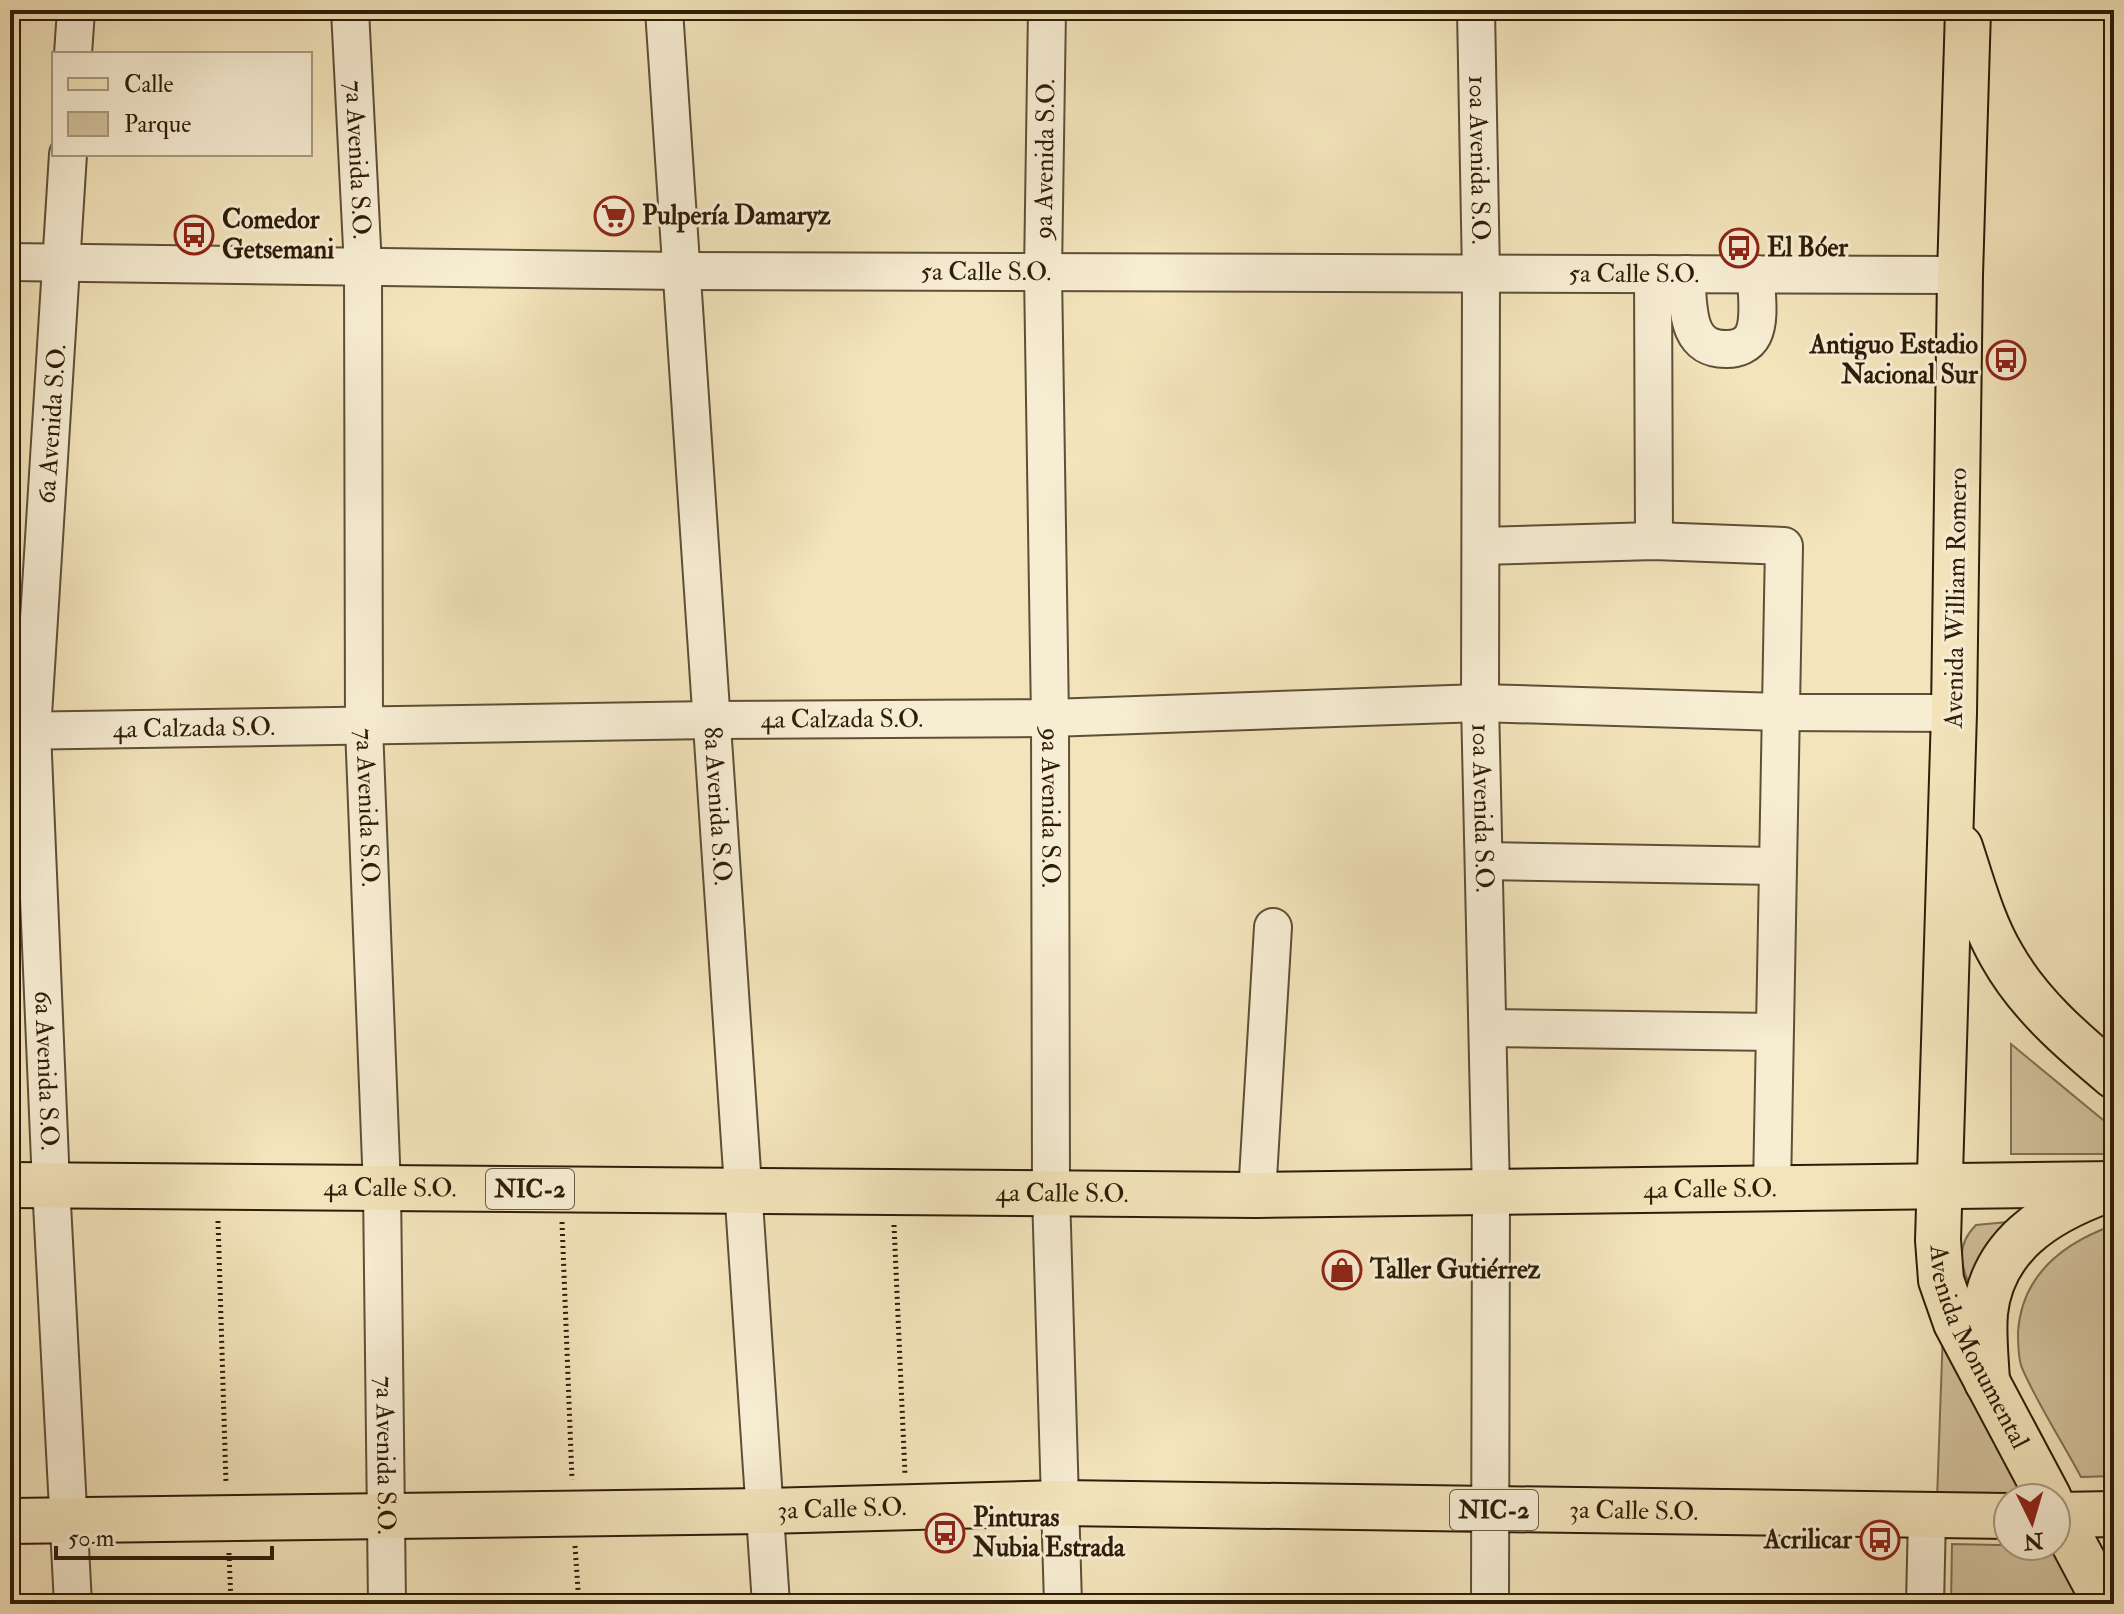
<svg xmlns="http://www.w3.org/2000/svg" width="2124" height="1614" viewBox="0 0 2124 1614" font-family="'IM FELL Double Pica',serif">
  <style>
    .green { fill: #d2c29d; stroke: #807053; stroke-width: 2 }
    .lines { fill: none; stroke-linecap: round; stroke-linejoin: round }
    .minor-casing { stroke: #5f4f36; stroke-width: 40 }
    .major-casing { stroke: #2e1d09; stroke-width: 48 }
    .highway-casing { stroke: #2e1d09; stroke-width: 48 }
    .path { stroke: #2e1d09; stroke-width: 5; stroke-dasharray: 2 4; stroke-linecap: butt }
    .minor { stroke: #f7edd3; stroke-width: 36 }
    .major { stroke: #f3e4bb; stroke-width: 44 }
    .highway { stroke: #f3e4bb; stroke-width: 44 }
    .labels { text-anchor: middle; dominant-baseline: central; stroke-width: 6; stroke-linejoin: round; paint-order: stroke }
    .shield { fill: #f7edd3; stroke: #6a5b46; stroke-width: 2 }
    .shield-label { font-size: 24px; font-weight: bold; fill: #2e1d09 }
    .street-label { font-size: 26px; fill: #2e1d09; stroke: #f7edd3 }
    .poi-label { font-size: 26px; font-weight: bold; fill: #2e1d09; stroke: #f7edd3; text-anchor: start }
  </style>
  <rect width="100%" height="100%" fill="#f3e4bb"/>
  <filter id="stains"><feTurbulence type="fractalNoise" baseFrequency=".0025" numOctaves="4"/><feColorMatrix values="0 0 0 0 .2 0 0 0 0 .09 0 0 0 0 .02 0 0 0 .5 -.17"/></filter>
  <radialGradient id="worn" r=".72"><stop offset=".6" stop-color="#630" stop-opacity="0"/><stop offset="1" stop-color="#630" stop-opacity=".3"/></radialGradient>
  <path class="green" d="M2011 1044 2114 1129V1154H2011Z
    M2030 1220 1980 1306C1966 1277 1949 1252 1976 1225Z
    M2114 1225V1476L2081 1477C2062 1441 2038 1405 2022 1368 2018 1358 2018 1343 2018 1332 2022 1274 2063 1243 2114 1225Z
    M1943 1330 1954 1367 2026 1498 1937 1500Z
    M1952 1544 2052 1546 2082 1604H1951Z"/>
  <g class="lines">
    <g class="minor-casing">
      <g id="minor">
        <path id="s1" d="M350 10 363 267 364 727 382 1188 387 1604"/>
        <path id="s2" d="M664 10 771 1604"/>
        <path id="s3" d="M1047 10 1043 273 1050 718 1051 1193 1063 1604"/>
        <path id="s4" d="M1476 10 1481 274 1480 703 1491 1193 1490 1604"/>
        <path d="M73 54 76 10"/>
        <path id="s5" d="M68 154 32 731 51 1185 73 1604"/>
        <path id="s6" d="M10 262 682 271 1960 275"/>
        <path d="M1653 274 1654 541"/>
        <path d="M1686 274C1689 305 1684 350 1727 349 1737 349 1748 345 1753 335 1761 319 1756 292 1756 274"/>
        <path d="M1481 546 1654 541 1784 546 1772 1189"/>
        <path id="s7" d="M10 731 712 720 1050 718 1480 703 1781 712 1954 713"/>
        <path d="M1484 861 1777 866"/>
        <path d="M1488 1028 1774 1032"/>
        <path d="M1257 1195 1273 927"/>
        <path d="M1925 1604 1927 1517"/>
      </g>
    </g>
    <g class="major-casing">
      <g id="major">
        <path id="s8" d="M1968 10 1960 275 1954 713 1938 1240 1941 1280 1956 1323 2049 1498"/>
        <path d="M1960 847C1972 883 1982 922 2002 956 2029 1004 2072 1041 2114 1076"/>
        <path d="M2056 1510 2106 1604"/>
      </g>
    </g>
    <g class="highway-casing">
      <g id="highway">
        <path id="s9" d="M10 1185 1257 1195 2114 1184"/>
        <path d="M1987 1382C1986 1359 1983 1335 1985 1313 1992 1246 2046 1212 2104 1191"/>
        <path d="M2056 1515 2114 1514"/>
        <path id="s10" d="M10 1521 766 1511 1061 1503 2008 1516"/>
      </g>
    </g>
    <path class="path" d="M218 1221 226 1483
      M562 1222 572 1480
      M894 1225 905 1474
      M575 1546 579 1604
      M229 1553 231 1604"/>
    <use href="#minor" class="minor"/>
    <use href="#major" class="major"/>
    <use href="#highway" class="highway"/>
  </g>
  <defs>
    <g id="supermarket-ring" transform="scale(2)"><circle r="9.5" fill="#f7edd3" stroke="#8f2418" stroke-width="1.5"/><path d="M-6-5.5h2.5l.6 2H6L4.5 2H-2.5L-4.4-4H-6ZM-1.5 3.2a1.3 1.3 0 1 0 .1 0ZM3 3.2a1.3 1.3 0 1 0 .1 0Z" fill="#8f2418"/></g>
    <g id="bus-ring" transform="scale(2)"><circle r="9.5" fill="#f7edd3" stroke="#8f2418" stroke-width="1.5"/><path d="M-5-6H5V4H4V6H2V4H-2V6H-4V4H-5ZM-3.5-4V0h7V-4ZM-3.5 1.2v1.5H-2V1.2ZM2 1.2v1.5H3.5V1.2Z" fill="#8f2418"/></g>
    <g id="shop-ring" transform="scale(2)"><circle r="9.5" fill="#f7edd3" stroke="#8f2418" stroke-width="1.5"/><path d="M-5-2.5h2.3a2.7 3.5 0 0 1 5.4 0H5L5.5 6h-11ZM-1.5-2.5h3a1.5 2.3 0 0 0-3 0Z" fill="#8f2418"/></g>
  </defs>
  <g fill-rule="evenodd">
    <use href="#supermarket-ring" x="614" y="216"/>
    <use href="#bus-ring" x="194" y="235"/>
    <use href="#bus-ring" x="1739" y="248"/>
    <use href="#bus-ring" x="2006" y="360"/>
    <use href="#shop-ring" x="1342" y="1270"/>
    <use href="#bus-ring" x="945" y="1533"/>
    <use href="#bus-ring" x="1880" y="1540"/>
  </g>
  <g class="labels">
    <g class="shield">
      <rect x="486" y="1169" width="88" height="40" rx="6"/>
      <rect x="1450" y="1490" width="88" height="40" rx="6"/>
    </g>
    <g class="shield-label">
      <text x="530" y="1189">NIC-2</text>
      <text x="1494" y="1510">NIC-2</text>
    </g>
    <g class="street-label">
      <text stroke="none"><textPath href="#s1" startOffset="150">7a Avenida S.O.</textPath></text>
      <text transform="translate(1045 159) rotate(-89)">9a Avenida S.O.</text>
      <text stroke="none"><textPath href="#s4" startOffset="150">10a Avenida S.O.</textPath></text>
      <text stroke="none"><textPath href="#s6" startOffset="976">5a Calle S.O.</textPath></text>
      <text stroke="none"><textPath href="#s6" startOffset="1624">5a Calle S.O.</textPath></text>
      <text transform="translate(52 424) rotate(-86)">6a Avenida S.O.</text>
      <text transform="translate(1956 598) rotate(-89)">Avenida William Romero</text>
      <text stroke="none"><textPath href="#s7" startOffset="832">4a Calzada S.O.</textPath></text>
      <text stroke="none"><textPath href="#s7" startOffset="184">4a Calzada S.O.</textPath></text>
      <text stroke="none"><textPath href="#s1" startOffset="798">7a Avenida S.O.</textPath></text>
      <text stroke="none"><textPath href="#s2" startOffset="798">8a Avenida S.O.</textPath></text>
      <text stroke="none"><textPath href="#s3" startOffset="798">9a Avenida S.O.</textPath></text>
      <text stroke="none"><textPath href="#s4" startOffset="798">10a Avenida S.O.</textPath></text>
      <text stroke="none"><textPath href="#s5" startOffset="918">6a Avenida S.O.</textPath></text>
      <text stroke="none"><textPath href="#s9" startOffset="380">4a Calle S.O.</textPath></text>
      <text stroke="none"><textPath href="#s9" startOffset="1700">4a Calle S.O.</textPath></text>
      <text stroke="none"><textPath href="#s9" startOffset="1052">4a Calle S.O.</textPath></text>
      <text stroke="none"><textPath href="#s8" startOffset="1346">Avenida Monumental</textPath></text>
      <text stroke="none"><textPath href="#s1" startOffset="1446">7a Avenida S.O.</textPath></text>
      <text stroke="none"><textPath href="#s10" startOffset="832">3a Calle S.O.</textPath></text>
      <text stroke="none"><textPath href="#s10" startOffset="1624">3a Calle S.O.</textPath></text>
    </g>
    <g class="poi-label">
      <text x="642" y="216">Pulpería Damaryz</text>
      <text x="222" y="220">Comedor<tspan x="222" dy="30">Getsemani</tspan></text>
      <text x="1767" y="248">El Bóer</text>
      <text x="1978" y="345" text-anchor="end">Antiguo Estadio<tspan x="1978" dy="30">Nacional Sur</tspan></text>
      <text x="1370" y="1270">Taller Gutiérrez</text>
      <text x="973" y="1518">Pinturas<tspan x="973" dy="30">Nubia Estrada</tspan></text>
      <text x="1852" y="1540" text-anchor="end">Acrilicar</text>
    </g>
  </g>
  <rect width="2124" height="1614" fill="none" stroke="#f3e4bb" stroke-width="40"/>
  <rect x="12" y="12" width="2100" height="1590" fill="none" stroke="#2e1d09" stroke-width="4"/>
  <rect x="20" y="20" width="2084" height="1574" fill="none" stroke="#2e1d09" stroke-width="2"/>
  <rect x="52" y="52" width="260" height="104" fill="#f7edd3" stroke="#a79a82" stroke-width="2"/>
  <rect x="68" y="78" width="40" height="12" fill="#f3e4bb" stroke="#a79a82" stroke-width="2"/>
  <text x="124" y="92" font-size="24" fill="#2e1d09">Calle</text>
  <rect x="68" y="112" width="40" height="24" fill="#d2c29d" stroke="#a79a82" stroke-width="2"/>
  <text x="124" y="132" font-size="24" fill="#2e1d09">Parque</text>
  <g transform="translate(2032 1522) rotate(175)"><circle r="38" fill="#f7edd3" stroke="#a79a82" stroke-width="2"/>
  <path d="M0-6L14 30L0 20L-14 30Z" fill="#8f2418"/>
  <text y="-12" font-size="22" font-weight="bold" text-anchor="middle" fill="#2e1d09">N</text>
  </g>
  <path d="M56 1546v12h216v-12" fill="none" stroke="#2e1d09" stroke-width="4"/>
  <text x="68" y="1546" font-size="24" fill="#2e1d09" stroke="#f7edd3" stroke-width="6" paint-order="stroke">50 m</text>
  <rect width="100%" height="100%" filter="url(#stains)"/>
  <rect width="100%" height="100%" fill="url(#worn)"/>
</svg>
